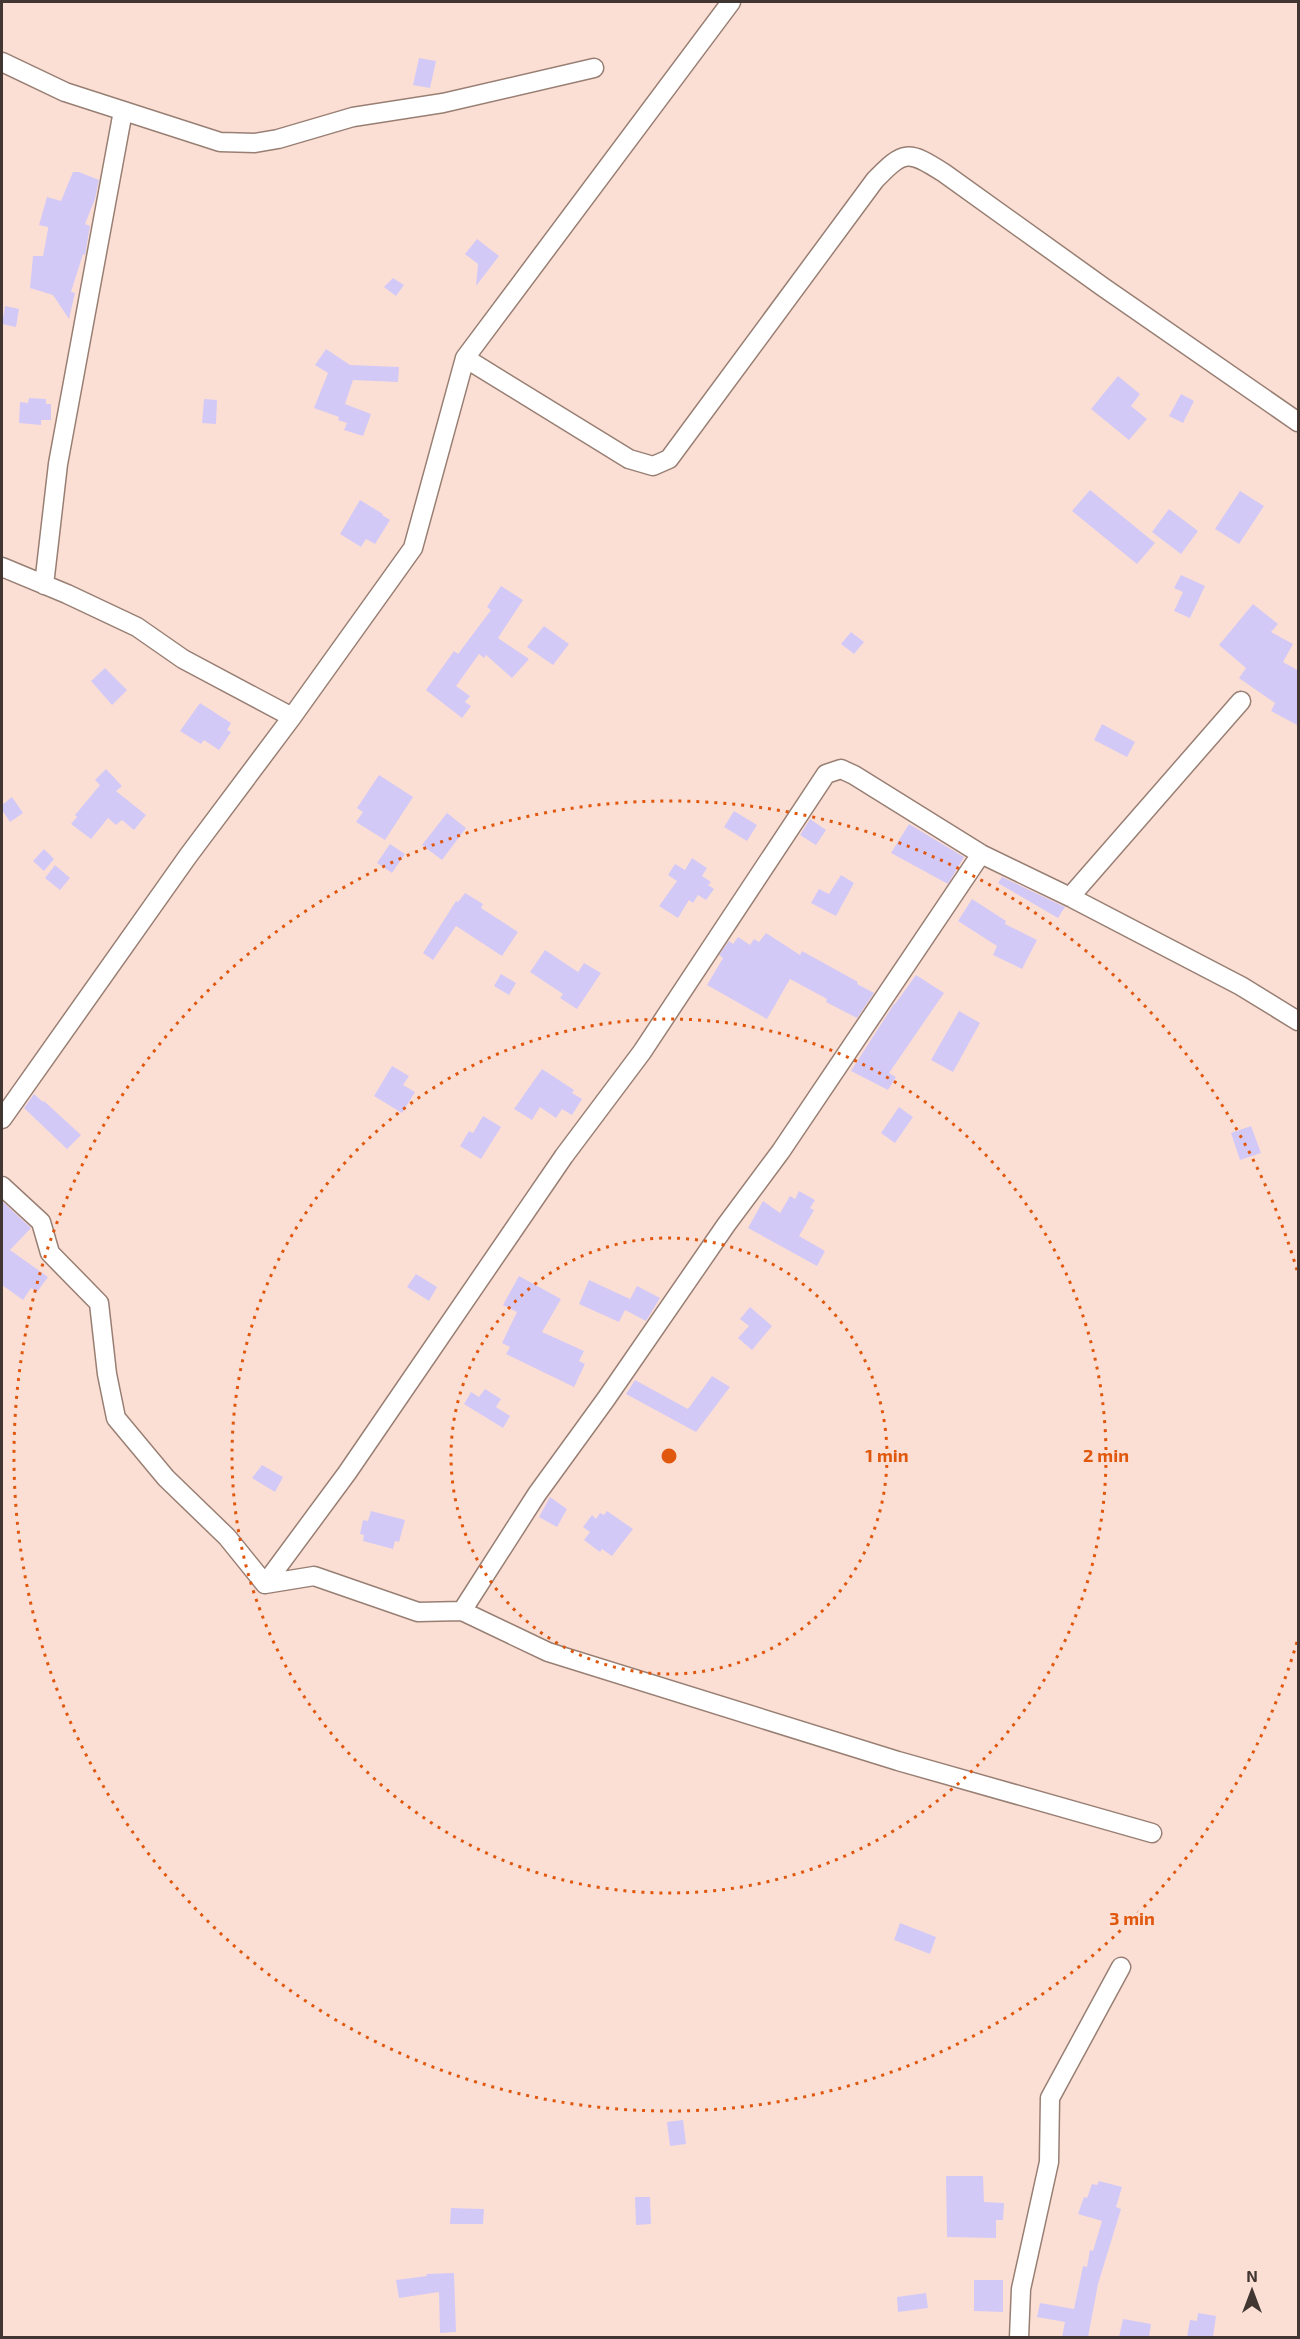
<svg xmlns="http://www.w3.org/2000/svg" width="1300" height="2339" viewBox="0 0 1300 2339" font-family="'Exo 2',sans-serif">
  <style>
    .building { fill: #d3c9f7 }
    .lines { fill: none; stroke-linecap: round; stroke-linejoin: round }
    .minor-casing { stroke: #987f74; stroke-width: 21 }
    .minor { stroke: #fff; stroke-width: 18 }
    .ring { fill: none; stroke: #e0570e; stroke-width: 3; stroke-dasharray: 3 6 }
    .centre { fill: #e0570e; stroke: #fcdfd4; stroke-width: 3 }
    .ring-label { font-size: 18px; text-anchor: middle; font-weight: bold; fill: #e0570e; stroke: #fcdfd4; stroke-width: 6; stroke-linejoin: round; paint-order: stroke }
  </style>
  <rect width="100%" height="100%" fill="#fcdfd4"/>
  <path class="building" d="M419 58 436 61 430 88 413 85Z
    M73 172H79L99 180 95 199 85 224 90 226 85 255 83 254 71 292 75 293 69 319 53 295 30 288 33 256H43L48 229V227L39 225 47 197 61 201Z
    M477 239 499 256 476 286 478 264 465 254Z
    M393 278 404 285 396 296 384 287Z
    M5 306 19 309 16 327 2 324Z
    M326 349 350 365 399 367 398 382 353 380 345 404 371 414 363 436 344 430 347 423 338 420 339 417 314 408 328 373 315 365Z
    M1118 376 1140 394 1131 406 1147 419 1129 440 1091 409Z
    M1181 394 1194 401 1183 423 1169 416Z
    M29 398 46 399V404H51V420H41V425L19 423 20 402 28 403Z
    M204 399 217 400 216 424 202 423Z
    M1090 490 1155 543 1137 564 1072 511Z
    M1240 491 1264 506 1239 544 1215 529Z
    M360 500 383 514 382 515 390 520 375 544 366 539 361 547 340 534Z
    M1169 509 1198 531 1181 554 1152 532Z
    M1181 575 1205 586 1190 618 1174 611 1183 592 1174 588Z
    M501 586 523 600 498 638 529 659 512 678 486 655 484 658 479 654 456 686 470 696 465 702 471 706 462 718 426 690 454 651 458 654 491 610 487 607Z
    M1253 604 1278 624 1271 632 1293 644 1283 662 1299 671V726L1271 711 1275 703 1239 678 1246 668 1219 645Z
    M544 626 569 644 553 665 527 647Z
    M851 632 864 642 854 654 841 644Z
    M105 668 127 690 112 705 91 681Z
    M200 703 231 723 227 730 231 732 219 750 204 740 201 744 180 731Z
    M1102 724 1135 742 1127 757 1094 740Z
    M106 769 122 786 116 791 146 815 134 830 122 820 116 825 108 818 91 839 71 824 77 817 75 815 100 785 95 780Z
    M379 775 413 797 385 840 356 822 363 812 357 808Z
    M12 797 23 813 10 822 2 810V805Z
    M734 811 757 825 747 841 724 827Z
    M447 813 466 828 442 860 422 845Z
    M810 819 826 830 816 845 800 835Z
    M909 824 964 857 948 884 891 853Z
    M390 844 405 854 392 873 377 863Z
    M44 849 54 859 44 871 33 861Z
    M692 858 707 868 702 876 711 882 708 885 714 889 706 900 698 895 693 903 689 900 678 918 659 906 677 881 668 875 675 864 685 870Z
    M55 865 70 878 60 890 45 878Z
    M841 875 854 883 836 916 811 903 819 889 829 894Z
    M1002 877 1065 907 1058 918 998 883Z
    M465 893 483 904 481 908 518 932 502 956 456 926 433 960 423 953 456 901 458 902Z
    M972 899 1006 921 1005 924 1037 940 1022 969 993 955 997 946 958 921Z
    M766 933 800 955 802 951 858 982 857 984 874 993 857 1018 826 1002 827 999 790 979 767 1019 707 985 723 958 719 955 729 941 733 944 738 937 750 945 754 939 759 942Z
    M545 950 578 972 584 963 601 973 577 1009 560 998 563 994 530 972Z
    M501 974 516 983 509 995 494 986Z
    M916 975 944 993 889 1073 896 1077 888 1090 851 1071 894 1004H895Z
    M959 1011 980 1023 953 1072 931 1060Z
    M392 1066 409 1076 403 1085 415 1092 402 1113 374 1096Z
    M542 1069 574 1090 572 1093 582 1099 572 1115 562 1109 556 1118 540 1107 532 1120 514 1109Z
    M34 1094 43 1102 44 1101 81 1135 67 1149 24 1108Z
    M899 1107 913 1117 895 1143 881 1133Z
    M483 1116 501 1127 481 1159 460 1146 469 1131 473 1133Z
    M1251 1126 1261 1153 1240 1160 1231 1133Z
    M799 1191 815 1200 810 1208 814 1210 799 1236 825 1251 817 1266 748 1228 763 1201 780 1213 790 1196 795 1199Z
    M2 1201 31 1228 10 1250 48 1277 37 1292 31 1288 23 1300 2 1285Z
    M416 1274 437 1287 429 1301 407 1287Z
    M519 1276 561 1299 542 1332 584 1351 579 1361 585 1364 574 1387 506 1354 510 1347 502 1343 517 1312 503 1305Z
    M589 1280 630 1299 628 1303 637 1286 660 1298 646 1321 625 1310 619 1322 579 1304Z
    M750 1307 772 1326 752 1350 738 1338 749 1326 740 1319Z
    M712 1376 730 1387 696 1432 626 1394 635 1380 688 1409Z
    M485 1389 501 1399 496 1407 510 1416 503 1428 464 1404 471 1392 479 1397Z
    M262 1465 283 1477 275 1492 252 1478Z
    M550 1497 567 1509 557 1527 539 1517Z
    M371 1511 405 1520 399 1542 395 1541 393 1549 363 1541 364 1535 360 1534 363 1520 368 1521Z
    M607 1511 633 1529 612 1556 602 1549 600 1552 584 1540 590 1532 583 1527 592 1515 596 1519 600 1513 604 1515Z
    M900 1923 936 1937 930 1954 894 1940Z
    M683 2120 686 2144 670 2146 667 2122Z
    M946 2176H983L984 2202 1004 2203 1003 2220H996V2238L947 2237Z
    M1099 2181 1122 2187 1116 2207 1121 2209 1098 2284 1088 2337H1062L1065 2322 1037 2317 1040 2303 1074 2309 1083 2266 1087 2267 1090 2250 1093 2251 1102 2221 1078 2214 1084 2197 1087 2198 1092 2184 1097 2185Z
    M635 2197H650L651 2224 636 2225Z
    M451 2208 484 2209 483 2224H450Z
    M454 2273 456 2332 440 2333 439 2292 399 2298 396 2280 427 2276 426 2274Z
    M974 2280H1003V2312L974 2311Z
    M926 2293 928 2308 898 2312 897 2297Z
    M1198 2313 1216 2316 1213 2337H1187L1190 2320 1197 2321Z
    M1123 2319 1151 2324 1149 2337H1119Z"/>
  <g class="lines">
    <g class="minor-casing">
      <path id="minor" d="M2 62 65 92 220 142 255 143 278 139 353 117 443 103 594 68
        M465 358 629 459 653 466 669 459 875 180C904 150 908 150 944 173L1103 287 1298 422
        M2 567 67 594 137 627 183 659 292 717
        M44 585 58 464 123 111
        M1070 897 1241 701
        M2 1119 188 856 292 717 413 548 465 358 731 2
        M2 1186 41 1222 50 1253 99 1303 107 1374 116 1418 166 1478 227 1537 265 1584 314 1576 418 1612 462 1611 548 1652 898 1761 1152 1833
        M265 1584 347 1473 564 1156 642 1052 826 774 841 769 854 775 981 854 1070 897 1241 986 1298 1021
        M462 1611 537 1494 606 1399 726 1225 781 1151 981 854
        M1019 2338 1021 2289 1049 2162 1050 2098 1121 1967"/>
    </g>
    <use href="#minor" class="minor"/>
  </g>
  <g class="ring">
    <circle cx="669" cy="1456" r="218"/>
    <circle cx="669" cy="1456" r="437"/>
    <path d="M1297 1642A655 655 0 1 1 1297 1270"/>
  </g>
  <circle cx="669" cy="1456" r="9" class="centre"/>
  <g class="ring-label">
    <text x="887" y="1462">1 min</text>
    <text x="1106" y="1462">2 min</text>
    <text x="1132" y="1925">3 min</text>
  </g>
  <rect width="1300" height="2339" fill="none" stroke="#413631" stroke-width="6"/>
  <g transform="translate(1252 2291)" stroke="#fcdfd4" stroke-width="4.5" paint-order="stroke">
  <path d="M0-4.5L10 22L0 15L-10 22Z" fill="#413631"/>
  <text y="-9" font-size="16" font-weight="bold" text-anchor="middle" fill="#413631">N</text>
  </g>
</svg>
